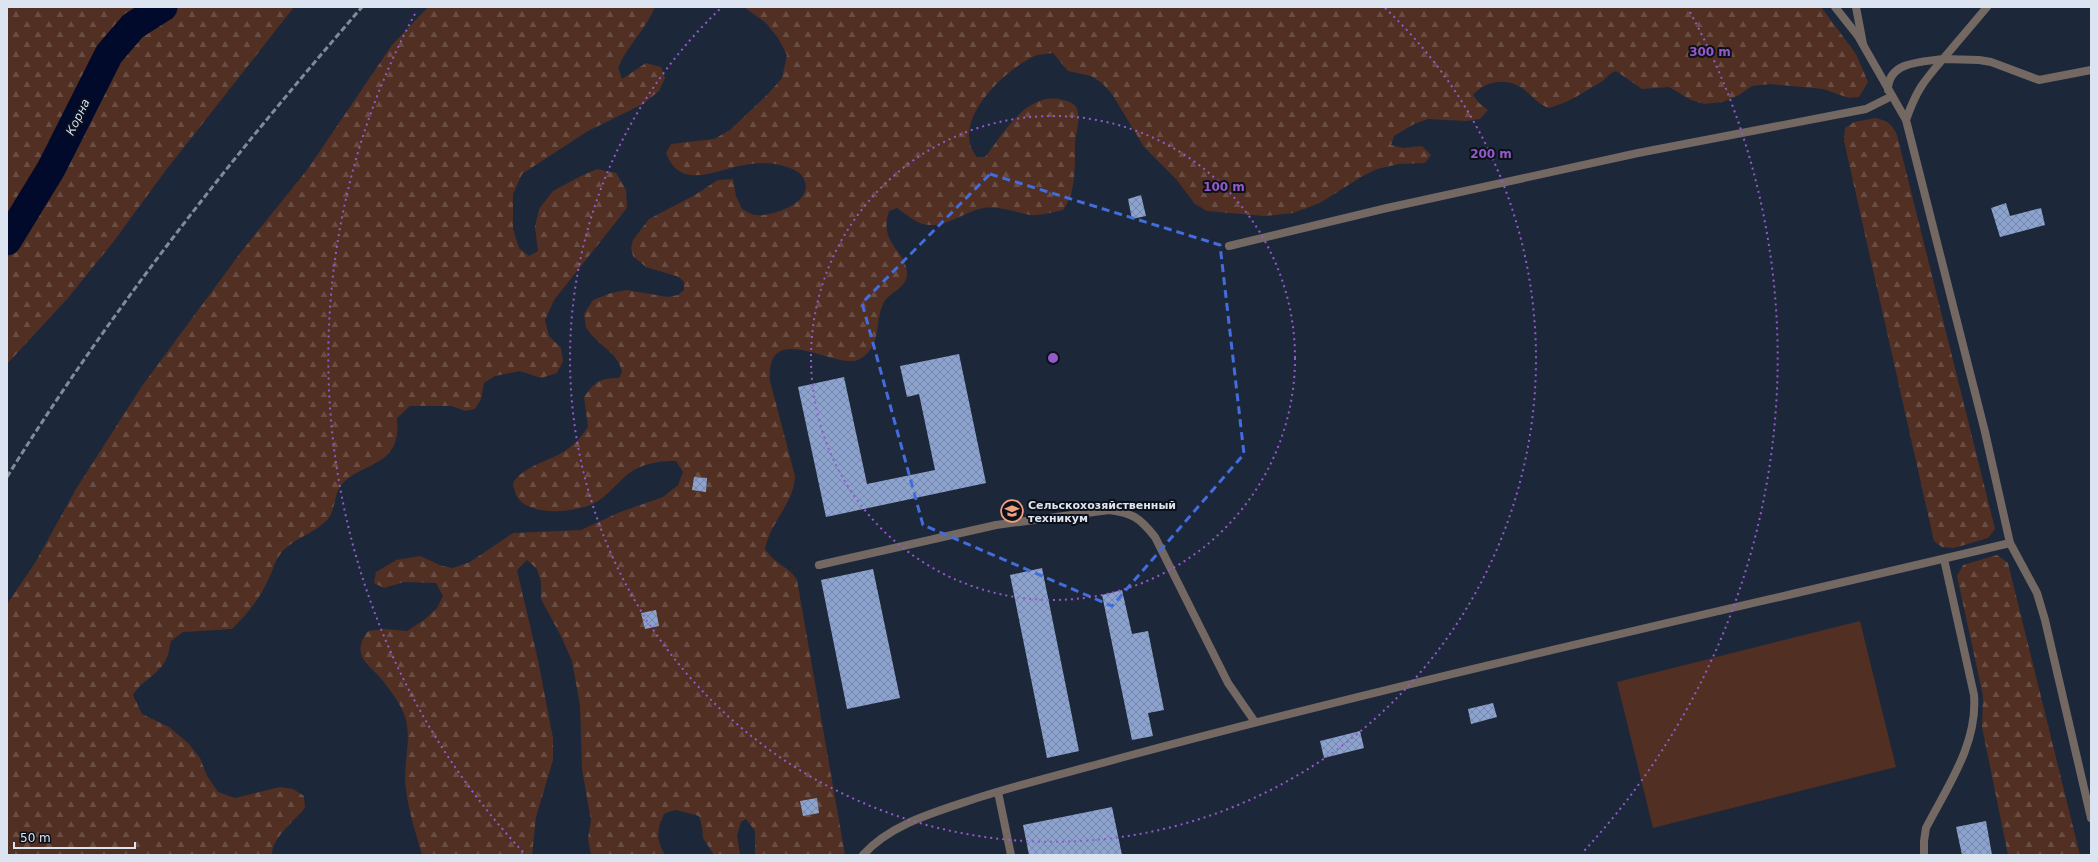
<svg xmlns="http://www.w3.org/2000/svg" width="2098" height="862" viewBox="0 0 2098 862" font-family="'DejaVu Sans',sans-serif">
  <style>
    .forest { fill: url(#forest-firs) }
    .park { fill: #512f22 }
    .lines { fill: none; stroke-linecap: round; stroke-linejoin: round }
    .river { stroke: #010a2b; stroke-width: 29 }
    .building { fill: url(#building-cross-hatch) }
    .lane { stroke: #746863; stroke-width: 8 }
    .street { stroke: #746863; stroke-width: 8 }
    .rail { stroke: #828a9a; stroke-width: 3; stroke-dasharray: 6 3; stroke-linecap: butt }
    .marked { fill: none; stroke: #436cdd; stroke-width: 3; stroke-dasharray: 8 5; stroke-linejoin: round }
    .ring { fill: none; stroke: #945acc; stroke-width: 2; stroke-dasharray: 2 4 }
    .labels { text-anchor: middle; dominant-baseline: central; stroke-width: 4; stroke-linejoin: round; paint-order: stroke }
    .poi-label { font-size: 11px; font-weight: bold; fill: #dde4f1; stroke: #0c1018; text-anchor: start }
    .water-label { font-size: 12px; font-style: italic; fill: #cfddf8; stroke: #0c1018 }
    .centre { fill: #945acc; stroke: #0c1018; stroke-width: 2 }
    .ring-label { font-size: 12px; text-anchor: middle; font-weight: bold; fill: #945acc; stroke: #0c1018; stroke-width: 4; stroke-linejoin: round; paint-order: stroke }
  </style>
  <defs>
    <pattern id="forest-firs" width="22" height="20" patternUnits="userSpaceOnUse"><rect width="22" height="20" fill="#512f22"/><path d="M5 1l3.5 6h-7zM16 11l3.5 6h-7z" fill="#6a4d43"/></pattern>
    <pattern id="building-cross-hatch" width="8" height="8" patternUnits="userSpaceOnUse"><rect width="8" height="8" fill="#8ca3cf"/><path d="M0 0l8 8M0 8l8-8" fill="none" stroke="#7686a6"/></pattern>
  </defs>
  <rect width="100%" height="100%" fill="#1d273a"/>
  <path class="forest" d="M7 7H294L163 174 114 241 68 298 7 364Z
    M428 7H655C646 29 628 45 618 67L622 79 646 63 661 67 665 78 659 91 643 104 588 131 522 174 513 194V229L519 248 529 256 538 251 535 227 539 209 553 191 581 176 597 169 616 173 626 190 627 208 554 300 545 320 549 336 561 348 563 361 557 373 541 378 520 371 495 376 484 383 481 399 475 409 465 411 452 406H410L397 418C397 425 398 432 396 439 390 467 354 466 340 487 334 496 335 512 327 520 313 535 291 538 279 556 274 562 273 571 269 578 260 598 248 614 232 629L183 632 171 641C169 651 167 663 158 670 149 680 141 682 133 695L142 714 169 727 188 743 200 758 207 776 218 792 235 798 280 787 293 789 304 796 305 808C295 820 271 839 272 855H7V604L35 563 76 489 142 386 241 252 307 170 392 45Z
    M744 7H1821L1856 54 1868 82 1859 97 1849 98 1823 89 1770 84 1752 86 1739 95 1723 102 1704 104 1691 100 1669 87 1642 89 1616 71C1609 73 1607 78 1601 82 1584 92 1568 103 1549 108 1537 104 1532 95 1522 88 1506 77 1485 81 1473 95L1479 103 1488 110 1480 119 1467 121 1428 119 1414 124 1394 136 1391 145 1403 148 1422 146 1431 155 1425 163 1399 164 1377 169 1361 177 1320 203 1293 213 1264 216 1207 211 1195 204 1176 179 1144 147 1112 94 1102 83 1091 76 1068 71 1053 53C1047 54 1040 54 1035 56 1005 69 948 123 977 157H985C1003 134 1027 90 1063 100 1068 101 1075 103 1077 109 1081 120 1075 134 1075 145 1075 166 1076 193 1063 210 1053 212 1041 216 1030 215 1015 212 1000 206 984 208 965 211 949 226 929 225 918 225 906 214 897 208L889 211C878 246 908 250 907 275 906 288 890 292 884 302 874 319 883 346 860 359 838 372 765 316 770 381L795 476C794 504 770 522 765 549 774 564 790 567 797 580L845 855H755V831L746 819 741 822 737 835 740 855H714L703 838 702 827 699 816 676 810 665 813C656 828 656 840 665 855H591L588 838 591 821 582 769 580 705 572 661 562 638 541 599V582L537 569 527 560 517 570 538 660 553 738V760L536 817 532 855H422C415 830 406 804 405 778 405 757 412 734 404 714 400 703 390 690 383 681 368 663 350 656 368 631L386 629 407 631 424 620 437 608 443 596 436 583 404 582 384 588 374 583 376 572 396 560 420 556 442 566 453 568 470 562 513 533 581 530 620 512 663 497 678 485 683 472 676 461C663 461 652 462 640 467 623 474 613 491 598 501 580 513 527 518 516 495 515 492 514 487 513 483 524 465 549 462 566 450 575 444 582 436 588 427L584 397C595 382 599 378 619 378L622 372C619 352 595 344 586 327 585 323 585 318 584 314L593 300 611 293 627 290 668 297 678 295 684 290V282L679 277 646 267 633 256 631 248 633 240 649 219 693 196 718 180 733 179 736 196 742 209C746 211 752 215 756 215 772 217 812 203 805 182 802 173 796 170 787 167 773 162 760 162 745 165 716 169 681 192 666 153L671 144 714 139 730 130 768 94 782 78 787 55 778 38 766 23Z
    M1876 118C1888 121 1892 124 1897 135L1995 529 1988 538 1954 548 1942 547 1934 541 1844 141 1845 128 1854 122Z
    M1997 555 2008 563 2080 855H2008L1982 727 1983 696 1957 576 1963 565Z"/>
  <path class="park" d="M1860 621 1896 767 1653 828 1617 682Z"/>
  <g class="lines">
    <path class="river" d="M7 241 51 169 109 54 133 26 163 7"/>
  </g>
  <path class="building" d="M1141 195 1146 216 1132 219 1128 199Z
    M2006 203 2010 216 2041 208 2045 225 2000 237 1991 208Z
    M959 354 986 483 826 517 798 387 844 377 867 484 935 470 919 394 907 397 900 366Z
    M694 477 707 478 706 492 692 490Z
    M1042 568 1079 751 1047 758 1010 575Z
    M873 569 900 698 847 709 821 580Z
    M1122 590 1132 634 1148 631 1164 710 1148 713 1153 736 1132 740 1102 595Z
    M656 610 659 626 645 629 641 613Z
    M1493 703 1497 717 1471 724 1468 709Z
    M1360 731 1364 748 1324 758 1320 741Z
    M817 798 819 813 803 816 800 801Z
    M1112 807 1122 855H1029L1023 825Z
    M1986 821 1992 855H1962L1956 827Z"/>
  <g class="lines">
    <path class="lane" d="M1856 7 1863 44
      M1888 90C1888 61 1922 62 1943 59L1987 7
      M1229 246 1387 208 1638 153 1866 109 1892 96
      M819 565 996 525 1109 510C1133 513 1140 518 1155 537L1228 683 1255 722
      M998 792 1011 855
      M1924 855V841L1926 828C1947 787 1978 744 1974 695L1944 559"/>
    <path class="street" d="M1835 7 1858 36 1906 120 1985 432 2010 543 2037 593 2045 620 2091 818
      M1906 120C1916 91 1923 82 1943 59L1979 60 1991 62 2039 80 2091 70
      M863 855C890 824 936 812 974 799 1024 783 1074 771 1124 757 1418 678 1715 613 2010 543"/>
    <path class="rail" d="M7 477C112 308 232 157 362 7"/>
  </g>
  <path class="marked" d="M990 174 1220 245 1244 454 1112 606 923 525 862 303Z"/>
  <g class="ring">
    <circle cx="1053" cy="358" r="242"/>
    <path d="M1385 8A483 483 0 1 1 721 8"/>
    <path d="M523 852A725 725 0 0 1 416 12M1690 12A725 725 0 0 1 1583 852"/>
  </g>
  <defs>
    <g id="university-ring" transform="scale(1.15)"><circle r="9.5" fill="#0c1018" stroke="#f2a080" stroke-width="1.5"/><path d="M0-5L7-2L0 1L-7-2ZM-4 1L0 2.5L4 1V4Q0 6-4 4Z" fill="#f2a080"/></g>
  </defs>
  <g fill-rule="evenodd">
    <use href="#university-ring" x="1012" y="511"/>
  </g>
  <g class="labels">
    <g class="poi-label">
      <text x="1028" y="505">Сельскохозяйственный<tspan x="1028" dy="13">техникум</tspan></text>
    </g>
    <g class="water-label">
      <text transform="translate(78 117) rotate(-64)">Корна</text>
    </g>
  </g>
  <circle cx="1053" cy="358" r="6" class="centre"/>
  <g class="ring-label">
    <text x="1710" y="56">300 m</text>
    <text x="1491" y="158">200 m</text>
    <text x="1224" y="191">100 m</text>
  </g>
  <rect width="2098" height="862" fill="none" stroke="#dde4f1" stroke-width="16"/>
  <path d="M14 842v6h121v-6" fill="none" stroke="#dde4f1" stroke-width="2"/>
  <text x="20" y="842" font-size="12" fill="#dde4f1" stroke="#0c1018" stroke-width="3" paint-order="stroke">50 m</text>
</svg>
